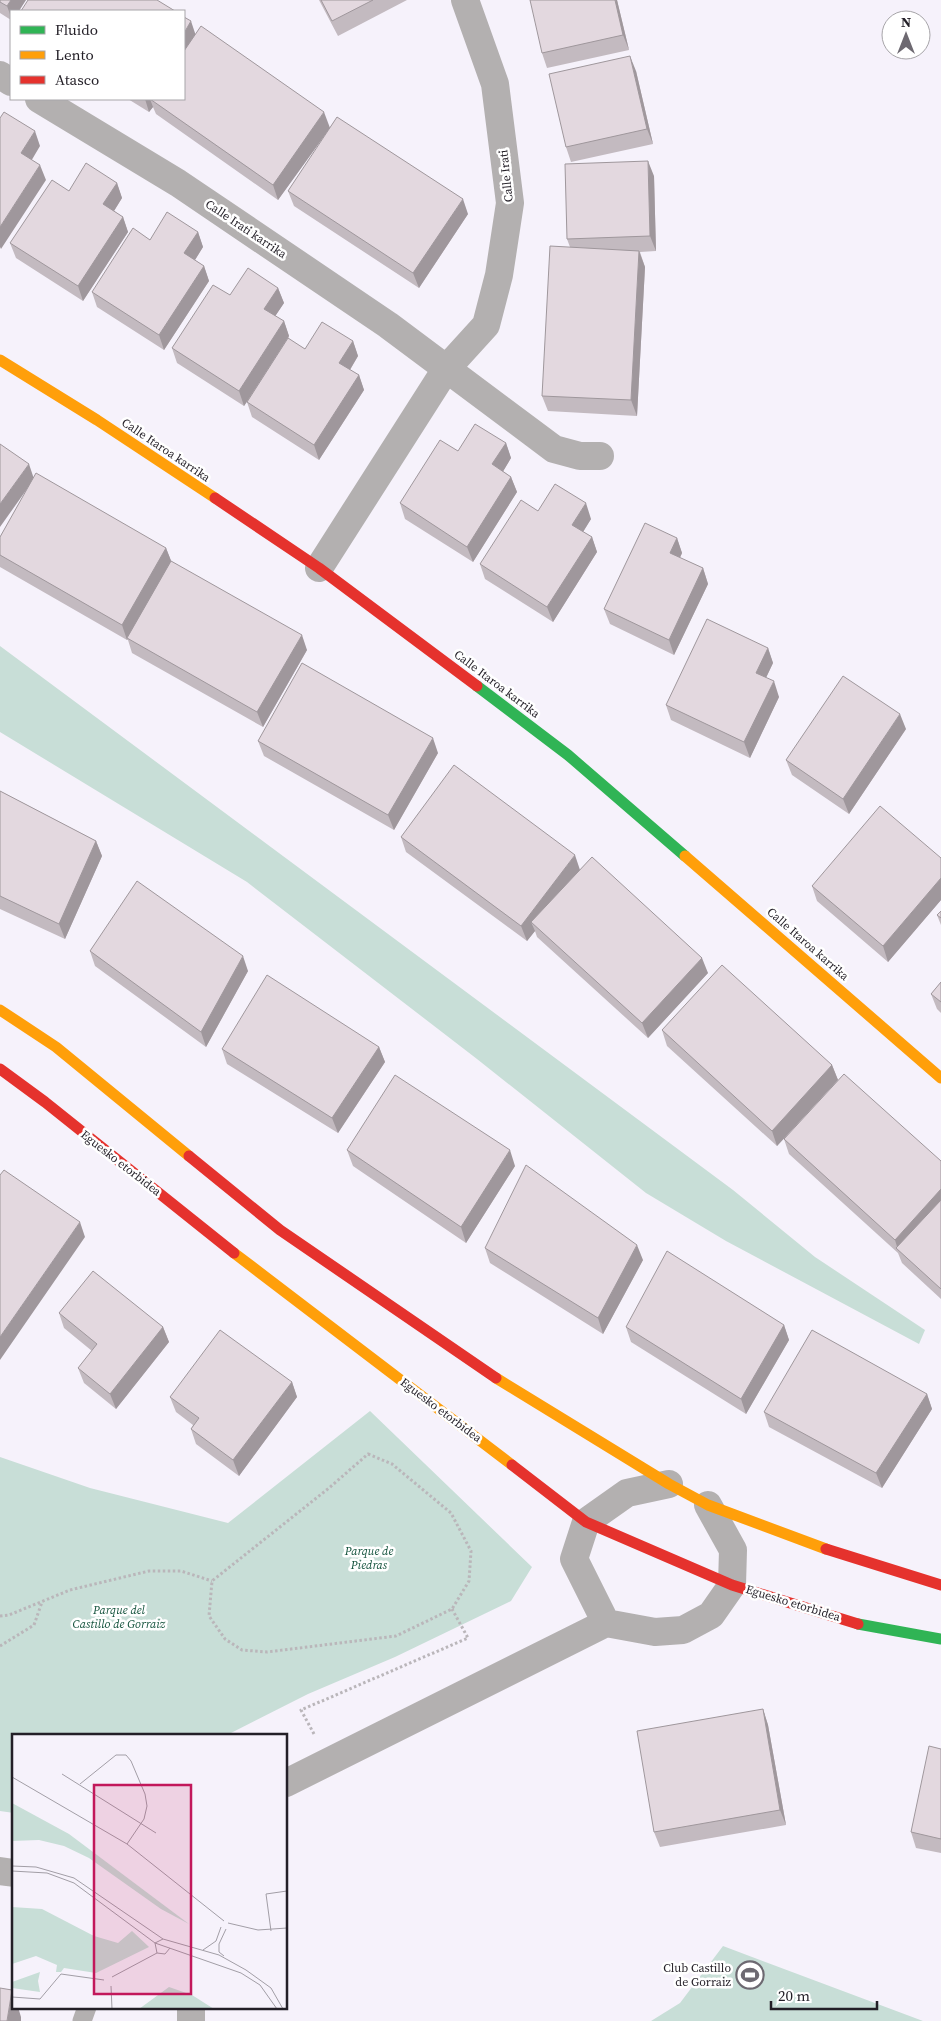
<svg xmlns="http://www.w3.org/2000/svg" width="941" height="2021" viewBox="0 0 941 2021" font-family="'Source Serif 4',serif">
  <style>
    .green { fill: #c8ded7 }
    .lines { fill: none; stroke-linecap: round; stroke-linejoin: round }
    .path { stroke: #bab6ba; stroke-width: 3; stroke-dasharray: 2.5 2.5; stroke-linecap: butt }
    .lane { stroke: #b3b0b0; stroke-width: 19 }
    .street { stroke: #b3b0b0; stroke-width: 28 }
    .fast { stroke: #30b455; stroke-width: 11 }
    .slow { stroke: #ff9f0a; stroke-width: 11 }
    .jam { stroke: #e5322d; stroke-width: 11 }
    .wall { fill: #c3bac0 }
    .shaded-wall { fill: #9f979c }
    .building { fill: #e3d8df; stroke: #9f979c }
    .labels { text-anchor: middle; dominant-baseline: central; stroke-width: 5; stroke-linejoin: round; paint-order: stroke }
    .street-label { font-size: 12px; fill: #231f27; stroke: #fff }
    .park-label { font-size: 12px; font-style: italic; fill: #14533d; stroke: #fff }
    .poi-label { font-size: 12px; fill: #231f27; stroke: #fff; text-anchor: end }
    .inset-road { fill: none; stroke: #a29ea6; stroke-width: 1 }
    .view { fill: #c2185b; fill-opacity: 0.15; stroke: #c2185b; stroke-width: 2.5 }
    .inset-edge { fill: none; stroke: #231f27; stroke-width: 2.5 }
  </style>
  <rect width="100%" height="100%" fill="#f6f2fb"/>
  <path class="green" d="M0 646 733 1190 815 1257 925 1330 919 1344 726 1241 646 1193 477 1059 247 882 0 732Z
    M370 1411 532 1567 511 1601 395 1657 308 1694 227 1735H14V1813L0 1811V1457L90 1488 228 1523Z
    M723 1946 923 2021H651L680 2003Z"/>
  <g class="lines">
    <path class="path" d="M368 1454 392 1464 451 1513 471 1551 469 1581 452 1609 396 1636 267 1652 242 1650 225 1639 209 1616 212 1581 329 1488Z
      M0 1616 9 1615 70 1590 149 1571H181L212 1581
      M0 1646 34 1625 42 1602
      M314 1734 301 1710 468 1638 452 1609"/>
    <path class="lane" d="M82 2021 87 2007"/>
    <path class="street" d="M0 75 11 82
      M39 99 178 183 388 325 554 449 580 456H600
      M319 568 446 369 486 325 499 275 510 203 495 84 465 0
      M669 1484 627 1493 586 1522 574 1559 606 1623 655 1632 683 1630 711 1615 732 1585 733 1550 708 1505
      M286 1783 606 1623
      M0 1871 14 1873
      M191 2007V2021"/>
    <path class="fast" d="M477 686 568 755 685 856
      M858 1624 941 1639"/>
    <path class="slow" d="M0 360 97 420 215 498
      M685 856 941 1078
      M0 1010 56 1047 189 1156
      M234 1253 512 1465
      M496 1378 669 1484 708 1505 826 1549"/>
    <path class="jam" d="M215 498 319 568 477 686
      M0 1069 45 1102 234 1253
      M189 1156 280 1230 496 1378
      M512 1465 586 1522 732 1585 858 1624
      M826 1549 941 1585"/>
  </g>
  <path class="wall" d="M0 0H26L11 11V20L0 13Z
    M319 0H407L338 36Z
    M617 0 629 50 547 68 542 53Z
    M196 34 330 128 278 200 156 114 153 107 149 112 128 99H184Z
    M636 71 653 144 571 162 566 147Z
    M654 176 656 251 640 252 645 267 637 416 548 411 542 396 570 247 567 239Z
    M117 183 122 198 114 211 123 217 128 232 83 301 16 258 10 243 69 191Z
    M288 191 468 214 419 288 294 206Z
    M198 232 203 247 195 260 204 266 209 281 164 350 97 307 92 292 150 240Z
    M278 288 284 303 275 316 284 321 289 336 288 339 305 349 353 341 358 356 350 370 359 375 364 390 319 460 252 417 247 402 244 406 177 363 172 348 230 295Z
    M506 443 511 458 503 471 511 477 517 492 473 562 405 519 400 503 458 451Z
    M34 478 166 548 171 561 307 650 263 727 132 653 128 640H127L0 567V537L29 486 0 527Z
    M538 511 591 519 583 532 592 537 597 552 553 622 485 579 480 564Z
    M677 538 682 553 680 558 703 568 708 584 674 655 610 624 604 609Z
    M768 648 773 663 766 678 779 697 750 758 671 720 666 705Z
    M906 729 849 814 792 775 786 760Z
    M258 741 438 753 394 830 264 756Z
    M0 791 96 841 102 856 65 939 0 909Z
    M401 837 580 870 708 973 648 1038 537 937 535 931 527 941 406 852Z
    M941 858V900L888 962 817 901 812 886Z
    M941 911V925L937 915Z
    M90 951 248 971 206 1047 95 966Z
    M941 982V1013L937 1009 931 994Z
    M662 1030 832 1065 838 1080 777 1146 667 1046Z
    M379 1047 385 1062 338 1133 227 1064 222 1049Z
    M784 1139 941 1161V1299L902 1263 898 1253 789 1154Z
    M347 1150 515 1166 466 1243 353 1166Z
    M485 1248 643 1260 603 1334 490 1263Z
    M59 1313 163 1327 169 1342 116 1409 84 1383 78 1368 92 1351 64 1328Z
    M784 1325 789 1340 746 1414 631 1342 626 1327Z
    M292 1382 297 1397 239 1476 196 1444 191 1429 193 1425 176 1412 170 1397Z
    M927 1394 932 1409 882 1488 769 1427 764 1412Z
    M763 1709 768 1725 786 1825 660 1847 654 1832Z
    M941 1749V1853L916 1848 911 1832Z"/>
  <path class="shaded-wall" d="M11 0H26L19 11H11V17L7 6Z
    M615 0H617L629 50 623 35Z
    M191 21 196 36 184 57V33Z
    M630 56 636 71 653 144 647 129Z
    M145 99H158H150L153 107 149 112Z
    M324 112 330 128 278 200 273 185Z
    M35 131 40 146 27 168 21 153Z
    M648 161 654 176 656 251 650 236Z
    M40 165 46 180 1 249 0 247V227Z
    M117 183 122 198 109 219 103 204Z
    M463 199 468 214 419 288 413 273Z
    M123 217 128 232 83 301 78 286Z
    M198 232 203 247 190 268 184 253Z
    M639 251 645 267 637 416 631 400Z
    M204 266 209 281 164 350 159 335Z
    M278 288 284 303 270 324 264 309Z
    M284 321 289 336 244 406 239 391Z
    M353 341 358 356 345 378 339 363Z
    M359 375 364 390 319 460 314 445Z
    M506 443 511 458 498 480 492 464Z
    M29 464 34 479 0 527V504Z
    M511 477 517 492 473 562 467 547Z
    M586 503 591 519 578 540 572 525Z
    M592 537 597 552 553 622 547 607Z
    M677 538 682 553 675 568 670 553Z
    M166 548 172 563 127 638V640L122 625Z
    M703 568 708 584 674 655 669 640Z
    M302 635 307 650 263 727 257 712Z
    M768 648 773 663 761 688 756 673Z
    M774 681 779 697 750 758 744 742Z
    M900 714 906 729 849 814 843 799Z
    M433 738 438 753 394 830 388 815Z
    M96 841 102 856 65 939 59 924Z
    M575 855 580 870 531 922 535 931 527 941 521 926Z
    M941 878V900L888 962 883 946Z
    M243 956 248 971 206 1047 201 1032Z
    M702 958 708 973 648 1038 642 1023Z
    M379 1047 385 1062 338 1133 332 1118Z
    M832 1065 838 1080 777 1146 772 1131Z
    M510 1150 515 1166 466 1243 461 1227Z
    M941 1189V1211L898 1250 895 1240Z
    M80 1222 85 1237 0 1360V1337Z
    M637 1245 643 1260 603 1334 598 1318Z
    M784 1325 789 1340 746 1414 741 1399Z
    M163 1327 169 1342 116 1409 110 1394Z
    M292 1382 297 1397 239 1476 233 1460Z
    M927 1394 932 1409 882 1488 876 1473Z
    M763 1709 768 1725 786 1825 780 1810Z
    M12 1990 14 1996V2007H18L21 2017V2021H7Z"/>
  <path class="building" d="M0 0H11L7 6 0 2Z
    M28 0H157L175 11H21Z
    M321 0H373L332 21Z
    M530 0H615L623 35 542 53Z
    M184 17 191 21 184 33Z
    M201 26 324 112 273 185 150 99H184V51Z
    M630 56 647 129 566 147 549 74Z
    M4 112 35 131 21 153 40 165 0 227V118Z
    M337 117 463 199 413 273 288 191Z
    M648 161 650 236 567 239 565 164Z
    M86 163 117 183 103 204 123 217 78 286 10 243 52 180 69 191Z
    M167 212 198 232 184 253 204 266 159 335 92 292 133 228 150 240Z
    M550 246 639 251 631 400 542 396Z
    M248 268 278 288 264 309 284 321 239 391 172 348 213 285 230 295Z
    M322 322 353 341 339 363 359 375 314 445 247 402 288 338 305 349Z
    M475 424 506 443 492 464 511 477 467 547 400 503 440 440 458 451Z
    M0 444 29 464 0 504Z
    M36 473 166 548 122 625 0 555V537Z
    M555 484 586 503 572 525 592 537 547 607 480 564 521 500 538 511Z
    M645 523 677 538 670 553 703 568 669 640 604 609Z
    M171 561 302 635 257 712 127 638Z
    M707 619 768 648 756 673 774 681 744 742 666 705Z
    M302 663 433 738 388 815 258 741Z
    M843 676 900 714 843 799 786 760Z
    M454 765 575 855 521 926 401 837Z
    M0 791 96 841 59 924 0 896Z
    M880 806 941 858V878L883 946 812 886Z
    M592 857 702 958 642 1023 531 922Z
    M137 881 243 956 201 1032 90 951Z
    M941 911V918L937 915Z
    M722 965 832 1065 772 1131 662 1030Z
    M267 975 379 1047 332 1118 222 1049Z
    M941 982V1002L931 994Z
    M844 1074 941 1161V1189L895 1240 784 1139Z
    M395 1075 510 1150 461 1227 347 1150Z
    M526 1165 637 1245 598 1318 485 1248Z
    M4 1170 80 1222 0 1337V1175Z
    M941 1200V1289L896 1248Z
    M667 1251 784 1325 741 1399 626 1327Z
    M93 1271 163 1327 110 1394 78 1368 97 1344 59 1313Z
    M220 1330 292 1382 233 1460 191 1429 199 1418 170 1397Z
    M812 1330 927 1394 876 1473 764 1412Z
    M763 1709 780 1810 654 1832 637 1731Z
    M929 1746 941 1749V1839L911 1832Z
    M0 1988 12 1990 7 2021H0Z"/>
  <defs>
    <g id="stadium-ring" transform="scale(1.4375)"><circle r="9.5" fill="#fff" stroke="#6d6971" stroke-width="1.5"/><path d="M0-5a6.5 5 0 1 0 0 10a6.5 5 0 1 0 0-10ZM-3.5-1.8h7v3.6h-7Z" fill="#6d6971"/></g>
  </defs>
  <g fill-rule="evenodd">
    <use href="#stadium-ring" x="750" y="1975"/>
  </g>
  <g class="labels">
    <g class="street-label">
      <text transform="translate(506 176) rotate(-96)">Calle Irati</text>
      <text transform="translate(246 229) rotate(34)">Calle Irati karrika</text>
      <text transform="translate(166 450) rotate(34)">Calle Itaroa karrika</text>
      <text transform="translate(497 684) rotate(37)">Calle Itaroa karrika</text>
      <text transform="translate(808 944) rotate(41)">Calle Itaroa karrika</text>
      <text transform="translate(121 1163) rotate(38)">Eguesko etorbidea</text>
      <text transform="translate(441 1410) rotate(37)">Eguesko etorbidea</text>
      <text transform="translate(793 1603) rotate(17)">Eguesko etorbidea</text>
    </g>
    <g class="park-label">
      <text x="369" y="1551">Parque de<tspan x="369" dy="14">Piedras</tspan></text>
      <text x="119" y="1610">Parque del<tspan x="119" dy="14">Castillo de Gorraiz</tspan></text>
    </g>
    <g class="poi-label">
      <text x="731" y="1968">Club Castillo<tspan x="731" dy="14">de Gorraiz</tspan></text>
    </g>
  </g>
  <g transform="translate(12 1734)">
    <rect width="275" height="275" fill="#f6f2fb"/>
    <path d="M0 69 57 100 177 190 149 175 77 124 52 112 27 106 0 107ZM0 173 30 175 82 202 106 209 120 197 137 213 84 239 52 234 49 238H44L45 231 24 222 0 230ZM28 238 26 247 28 258 0 254V248ZM157 253 180 261 202 275H127Z" fill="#c8ded7"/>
    <path class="inset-road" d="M50 40 144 99M0 43 115 110 212 187M68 50 104 21H114L119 27 133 60 135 72 132 85 115 110M0 132 24 133 62 144 151 205 207 221 234 236 259 254 271 275M0 137 35 139 62 149 143 209 229 239 248 251 265 275M216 189 246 196 275 194M259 197 254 160 275 157M151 205 143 209 145 219 153 220 158 214M191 216 204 207 209 193M212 222 207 218V210L214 195M100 243 145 219M99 252 100 275M0 263 28 265 49 240 92 246"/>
    <path class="view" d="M82 51H179V260H82Z"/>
    <rect width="275" height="275" class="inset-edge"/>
  </g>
  <rect x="10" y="10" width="175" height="90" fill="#ffffff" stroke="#a7a5a9"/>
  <rect x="20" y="26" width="25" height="8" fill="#30b455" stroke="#a7a5a9"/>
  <text x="55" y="35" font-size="15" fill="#231f27">Fluido</text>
  <rect x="20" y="51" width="25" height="8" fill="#ff9f0a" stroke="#a7a5a9"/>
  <text x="55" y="60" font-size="15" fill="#231f27">Lento</text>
  <rect x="20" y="76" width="25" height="8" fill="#e5322d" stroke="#a7a5a9"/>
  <text x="55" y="85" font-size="15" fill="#231f27">Atasco</text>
  <g transform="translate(906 35)"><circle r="24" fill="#ffffff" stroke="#a7a5a9"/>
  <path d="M0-4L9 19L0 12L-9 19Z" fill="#6d6971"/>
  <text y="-8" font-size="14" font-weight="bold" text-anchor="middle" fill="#231f27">N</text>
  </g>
  <path d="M771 2001v8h106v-8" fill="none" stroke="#231f27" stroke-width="2.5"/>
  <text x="778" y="2001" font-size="15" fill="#231f27" stroke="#ffffff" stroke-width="4" paint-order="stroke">20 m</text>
</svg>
